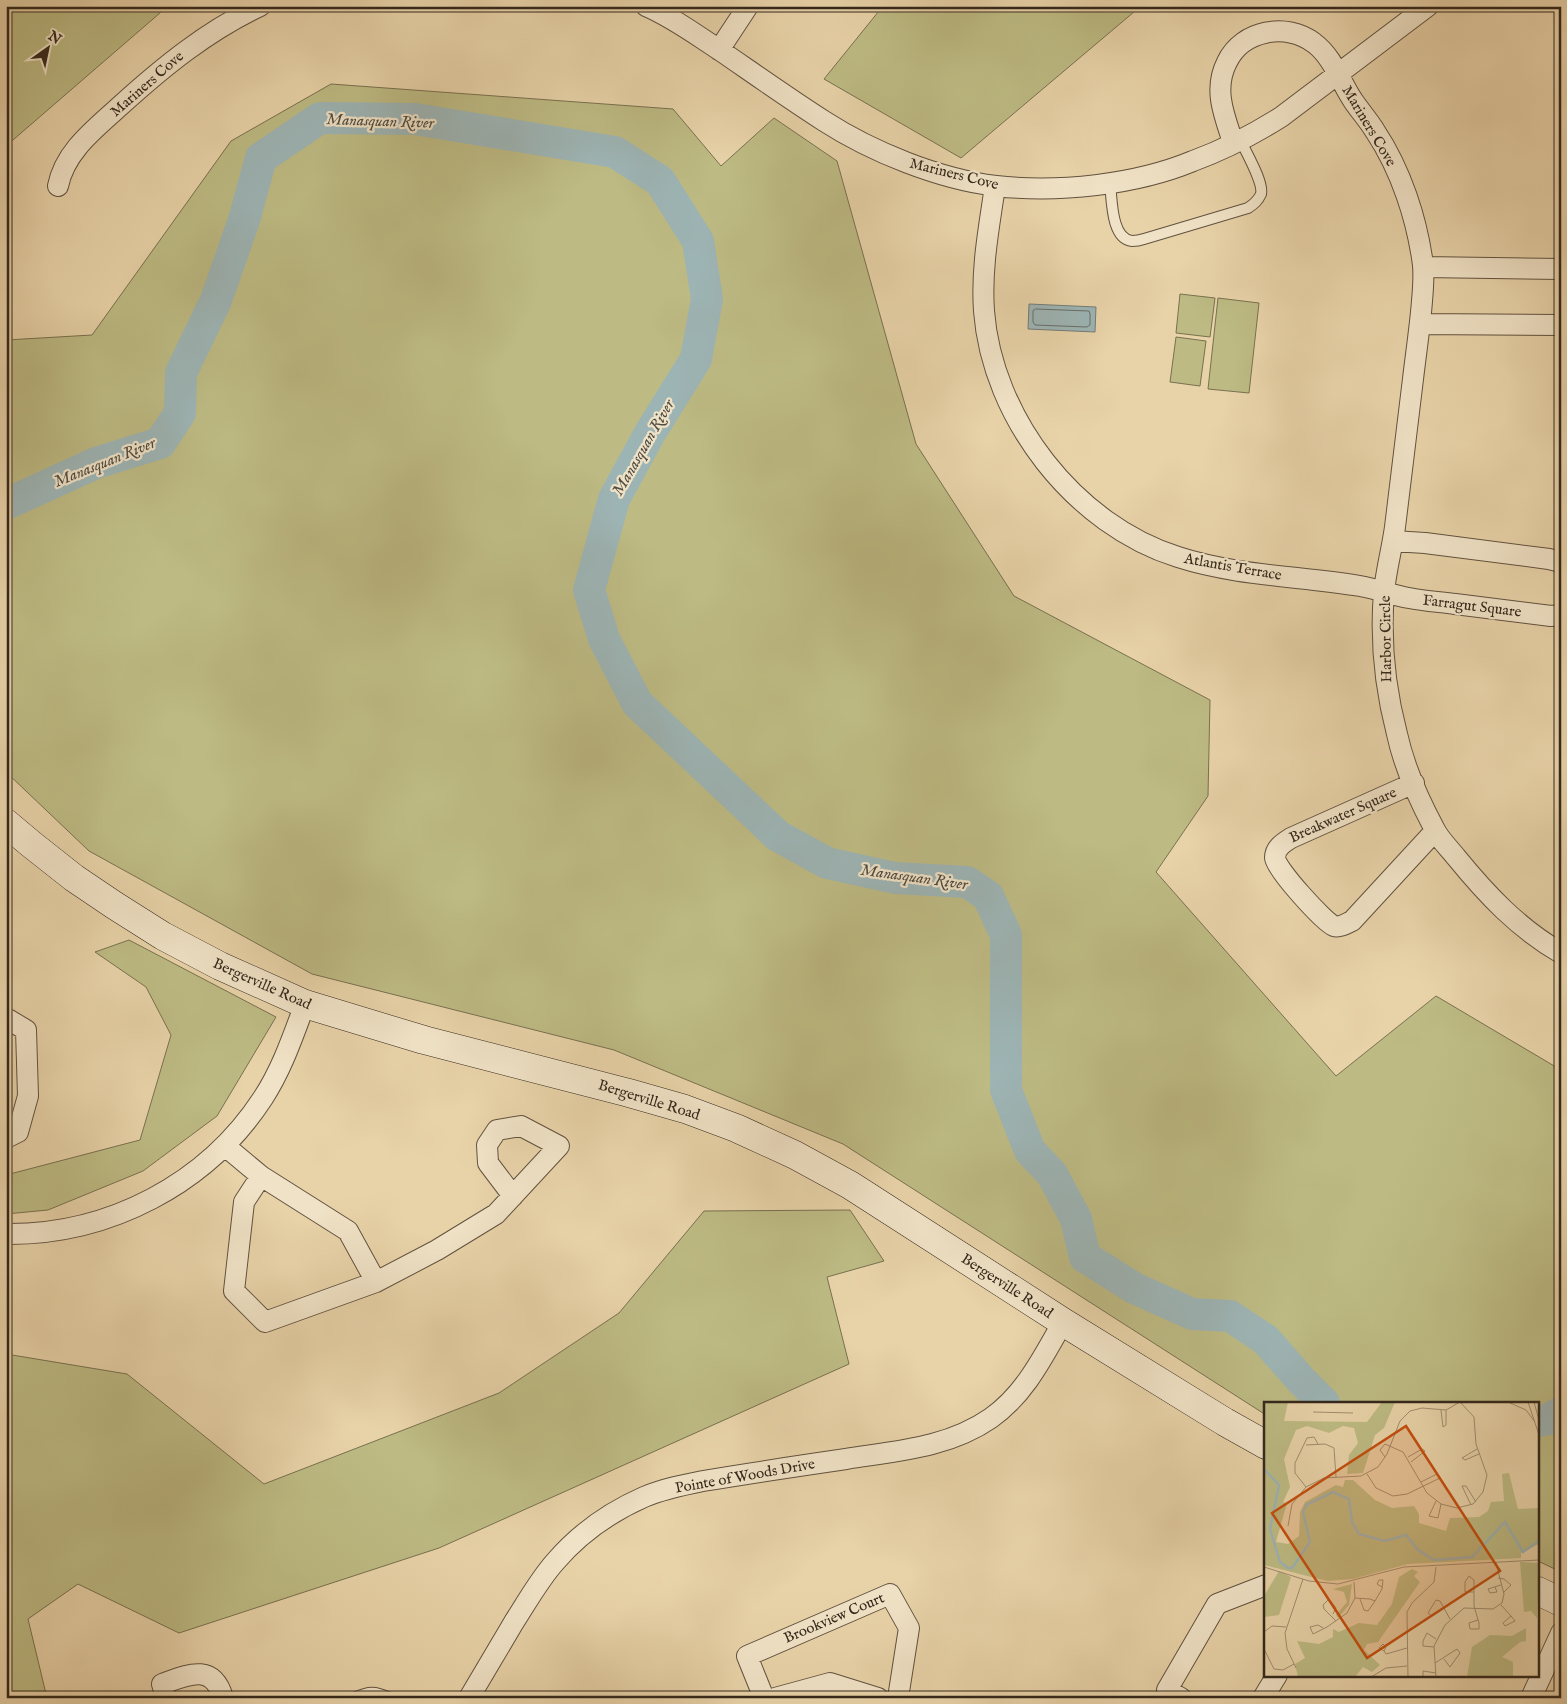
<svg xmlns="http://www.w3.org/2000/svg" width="1567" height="1704" viewBox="0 0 1567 1704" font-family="'IM FELL English',serif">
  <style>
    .green { fill: #bdba83; stroke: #787150 }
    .water { fill: #9db4b4; stroke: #737c77 }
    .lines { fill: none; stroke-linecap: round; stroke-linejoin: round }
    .shore { stroke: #686e68; stroke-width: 1 }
    .river { stroke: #9db4b4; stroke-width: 32 }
    .lane-casing { stroke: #61523f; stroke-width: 12 }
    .street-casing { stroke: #61523f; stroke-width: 22 }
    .secondary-casing { stroke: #34281c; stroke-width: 29 }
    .lane { stroke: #f0e2c6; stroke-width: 10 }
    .street { stroke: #f0e2c6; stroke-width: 20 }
    .secondary { stroke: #f0e2c6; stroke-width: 28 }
    .labels { text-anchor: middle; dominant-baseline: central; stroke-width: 4.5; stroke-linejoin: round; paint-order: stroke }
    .street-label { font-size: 15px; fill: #34281c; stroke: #f0e2c6 }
    .water-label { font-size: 16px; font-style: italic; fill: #4e4b42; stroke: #f0e2c6 }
    .inset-river { fill: none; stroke: #9db4b4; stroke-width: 2.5 }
    .inset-road { fill: none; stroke: #a08e70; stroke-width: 1 }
    .view { fill: #c44f0f; fill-opacity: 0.15; stroke: #c44f0f; stroke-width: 2.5 }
    .inset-edge { fill: none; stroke: #34281c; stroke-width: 2.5 }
  </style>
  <rect width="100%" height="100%" fill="#e8d2a8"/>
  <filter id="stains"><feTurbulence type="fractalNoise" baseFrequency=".004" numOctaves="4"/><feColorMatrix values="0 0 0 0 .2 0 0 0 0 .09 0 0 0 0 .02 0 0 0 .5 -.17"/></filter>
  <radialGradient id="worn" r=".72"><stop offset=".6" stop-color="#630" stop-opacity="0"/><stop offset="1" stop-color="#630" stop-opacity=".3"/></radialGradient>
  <path class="green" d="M6 6H168L6 146Z
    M883 6H1141L961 158 824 79Z
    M331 84 673 109 721 166 774 118 837 161 916 444 1014 596 1210 700 1208 796 1156 872 1336 1076 1436 996 1561 1070V1572L1538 1561V1403H1266V1415L843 1144 614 1050 312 974 89 851 6 772V340L92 335 231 141Z
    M1180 294 1215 298 1210 337 1176 333Z
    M1218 298 1259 303 1249 393 1208 389Z
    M1176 337 1206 341 1200 386 1170 382Z
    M129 940 276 1017 217 1116 143 1171 48 1210 6 1214V1175L140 1140 171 1035 146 987 95 952Z
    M850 1210 884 1261 827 1277 849 1364 439 1548 179 1633 78 1584 28 1619 47 1698H6V1354L127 1374 264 1484 499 1393 619 1313 704 1211Z"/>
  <path class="water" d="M1029 304 1096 307 1095 332 1028 329Z"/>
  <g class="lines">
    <path class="shore" d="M1036 309 1089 311 1090 314V325L1087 327 1035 325 1033 322V311Z"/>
    <path class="river" d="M6 504 96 463 160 443 180 413 181 373 216 300 244 220 261 158 320 118 415 119 615 152 660 181 698 241 707 299 696 359 650 433 614 499 589 590 604 639 637 703 778 836 827 863 895 878 967 882 988 896 1006 935V1090L1030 1151 1052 1174 1076 1219 1085 1257 1134 1288 1192 1314 1230 1316 1266 1340 1301 1380 1324 1403
      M1538 1421 1549 1419 1561 1412"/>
    <g class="lane-casing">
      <path id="lane" d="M1110 183C1112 199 1111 239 1132 241 1136 241 1141 240 1144 239L1248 208C1254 204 1258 201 1261 194 1264 182 1245 151 1240 139
        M354 1698C369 1691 375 1691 390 1698"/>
    </g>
    <g class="street-casing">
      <path id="street" d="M646 6C672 17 695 34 718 49 753 73 788 98 824 121 872 152 939 179 996 186 1058 193 1135 185 1193 161 1223 150 1254 134 1281 117L1428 6
        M719 50 748 6
        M1233 142C1224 115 1213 89 1227 62 1242 30 1287 22 1314 43 1333 57 1341 83 1354 102 1361 112 1369 121 1375 131 1401 170 1417 219 1423 265 1424 277 1423 290 1422 301 1420 327 1416 353 1413 379 1407 428 1401 477 1395 527 1392 549 1386 570 1384 592 1380 640 1385 688 1397 734 1404 766 1419 800 1434 828 1439 839 1449 848 1456 857 1487 895 1518 928 1561 953
        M58 186C65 151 95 129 120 106 163 67 207 31 260 6
        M995 186C989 228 981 268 984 311 992 418 1075 525 1178 557 1237 576 1300 576 1360 586 1377 589 1393 595 1409 598 1424 601 1440 602 1455 604 1487 608 1519 612 1551 616L1561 615
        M1423 267 1561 269
        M1420 324 1561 325
        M1393 541 1425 543 1549 559 1561 562
        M1414 783 1291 838C1283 843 1275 848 1275 858 1275 868 1324 922 1334 926 1340 928 1347 923 1352 921L1435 831
        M6 1018 26 1030 28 1096 18 1132 6 1138
        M225 1146 261 1176 348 1231 376 1282 265 1322 234 1291 244 1202 261 1176
        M6 1234C109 1235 207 1184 263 1098 282 1069 293 1036 305 1004
        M376 1282 437 1250 496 1214 559 1146 521 1126 497 1130 487 1145 488 1163 513 1196
        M166 1698 162 1684C187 1675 213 1662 223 1698
        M469 1698C484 1673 499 1647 514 1622 527 1602 539 1580 555 1562 579 1534 610 1512 644 1497 663 1489 683 1485 703 1481 751 1473 798 1466 846 1459 896 1451 948 1448 991 1418 1025 1394 1043 1357 1063 1322
        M764 1698 747 1656 890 1594 909 1628 898 1698
        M775 1698 830 1683 878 1698
        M1181 1698 1167 1690 1217 1604 1266 1585
        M1263 1698 1277 1675
        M1531 1698 1561 1633"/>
    </g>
    <g class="secondary-casing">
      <path id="secondary" d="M6 823 31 844 74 878 114 905 163 936 220 966 305 1004 424 1040 629 1093 685 1109 736 1128 795 1155 850 1185 1063 1322 1225 1422 1266 1445
        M1538 1591 1561 1602"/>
    </g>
    <use href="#lane" class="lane"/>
    <use href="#street" class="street"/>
    <use href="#secondary" class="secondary"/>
  </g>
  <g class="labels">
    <g class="street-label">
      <text transform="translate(147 84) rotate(-41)">Mariners Cove</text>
      <text transform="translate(1369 126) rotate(59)">Mariners Cove</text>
      <text transform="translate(954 174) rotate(14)">Mariners Cove</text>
      <text transform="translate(1233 567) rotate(10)">Atlantis Terrace</text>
      <text transform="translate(1472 606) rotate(7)">Farragut Square</text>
      <text transform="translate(1386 639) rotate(-91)">Harbor Circle</text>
      <text transform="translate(1343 815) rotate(-24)">Breakwater Square</text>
      <text transform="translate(262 984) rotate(24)">Bergerville Road</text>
      <text transform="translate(649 1100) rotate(17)">Bergerville Road</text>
      <text transform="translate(1007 1286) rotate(33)">Bergerville Road</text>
      <text transform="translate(745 1476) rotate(-10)">Pointe of Woods Drive</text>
      <text transform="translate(834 1618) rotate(-23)">Brookview Court</text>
    </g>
    <g class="water-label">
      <text transform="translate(380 122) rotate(2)">Manasquan River</text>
      <text transform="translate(644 448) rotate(-60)">Manasquan River</text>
      <text transform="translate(105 463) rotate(-22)">Manasquan River</text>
      <text transform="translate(914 878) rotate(8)">Manasquan River</text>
    </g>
  </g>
  <g transform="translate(1264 1402)">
    <rect width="275" height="275" fill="#e8d2a8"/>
    <path d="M0 0H24L20 19 103 20 118 0H131L120 26 111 33 99 71 83 72 85 53 94 41 90 26 79 24 65 31 43 24 32 28 20 57 26 85 19 100 23 101 12 140 24 142 35 134 36 110 41 100 72 83 79 85 81 78H89L111 98 128 106 150 104 155 112V121L182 129 186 116 215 115 224 109 227 100 240 99 238 72 245 71 254 107 275 106V142L257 151V156L144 162 89 177 63 179 0 163ZM256 160 275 161 273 216 267 209 260 210ZM148 167 154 170 150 174 156 180 114 240 103 242 100 248 116 263 108 270 99 265 91 275H34L31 262 41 256 33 239 55 242 69 235V227L75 230 95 221 113 223 128 202 135 175ZM15 169 27 175 15 213 0 215V194ZM88 182 85 203 74 216 72 213 83 200 80 190 69 187ZM262 226V239L256 240 238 255 249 260V275H203L208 245 226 233 248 234Z" fill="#bdba83"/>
    <path class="inset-river" d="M0 67 15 83 6 127 16 160 24 166H28L46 140 39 110 42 103 69 90 85 97 88 120 95 132 121 139 142 133 154 148 170 158 208 155 241 120 259 150 275 139"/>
    <path class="inset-road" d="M244 0 262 8 271 20M264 0 275 33M270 0 275 18M177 8 179 25 182 23V8M49 10 89 11M42 43 61 42 70 46 72 75M213 47 198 56 201 58 215 52M121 55 116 48 121 42 139 50 163 91 177 102 193 106 209 102 219 90 223 73 212 42 210 15 196 0M144 55 158 47 161 49 147 60M103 72 112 86 129 94 143 92 176 76 173 72 157 80M42 85 31 71V61L43 36 50 35 54 42M172 99 165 114 174 116 177 102M207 103 198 84H202L212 100M24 124 28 102 42 85 60 76 97 74 114 65 123 52 136 19 146 9 158 6 182 8 196 0M0 165 45 179 74 182 140 165 275 158M234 176 240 177 247 183 239 191M231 185 233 190 226 191 224 187 237 183M210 190H201V180L205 174 210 178V204L215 221V227H206L205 221 214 218M91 196 106 197 111 199 104 209 100 208 96 197M111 199 118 187 119 178H115L113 182 118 185M237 203 247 214 251 219 241 224 239 221 247 214M179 207 168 214 164 211 172 198 176 199 186 217M69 212 72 206 65 197 59 203 60 207 72 219M59 226 54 223 46 225 49 232 63 225 83 211 91 196 90 180M0 230 8 224 22 225M170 245 159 244V239L163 231 172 237M0 247 10 267 19 268 30 262M120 249 122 245 119 242 115 246 120 249 122 252 143 246M171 261 193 247 196 251 186 265 180 257M32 266 23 247 21 231 39 177M107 275 122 266 143 264M144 275 143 210 148 201 170 180 172 165M159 275V269L172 271M172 275 170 244 181 223 200 206 229 207 238 201 240 192 232 161"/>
    <path class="view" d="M142 24 236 169 103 256 8 111Z"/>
    <rect width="275" height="275" class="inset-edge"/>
  </g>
  <rect width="1567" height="1704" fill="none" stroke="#e8d2a8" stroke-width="25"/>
  <rect x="8" y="8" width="1552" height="1689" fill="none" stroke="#34281c" stroke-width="2.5"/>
  <rect x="12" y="12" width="1542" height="1679" fill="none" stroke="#34281c"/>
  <g transform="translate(48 48) rotate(33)" stroke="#f0e2c6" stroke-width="4" paint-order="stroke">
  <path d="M0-4L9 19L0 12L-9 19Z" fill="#34281c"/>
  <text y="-8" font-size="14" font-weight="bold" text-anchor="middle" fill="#34281c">N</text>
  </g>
  <rect width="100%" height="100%" filter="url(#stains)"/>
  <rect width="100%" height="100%" fill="url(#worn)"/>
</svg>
